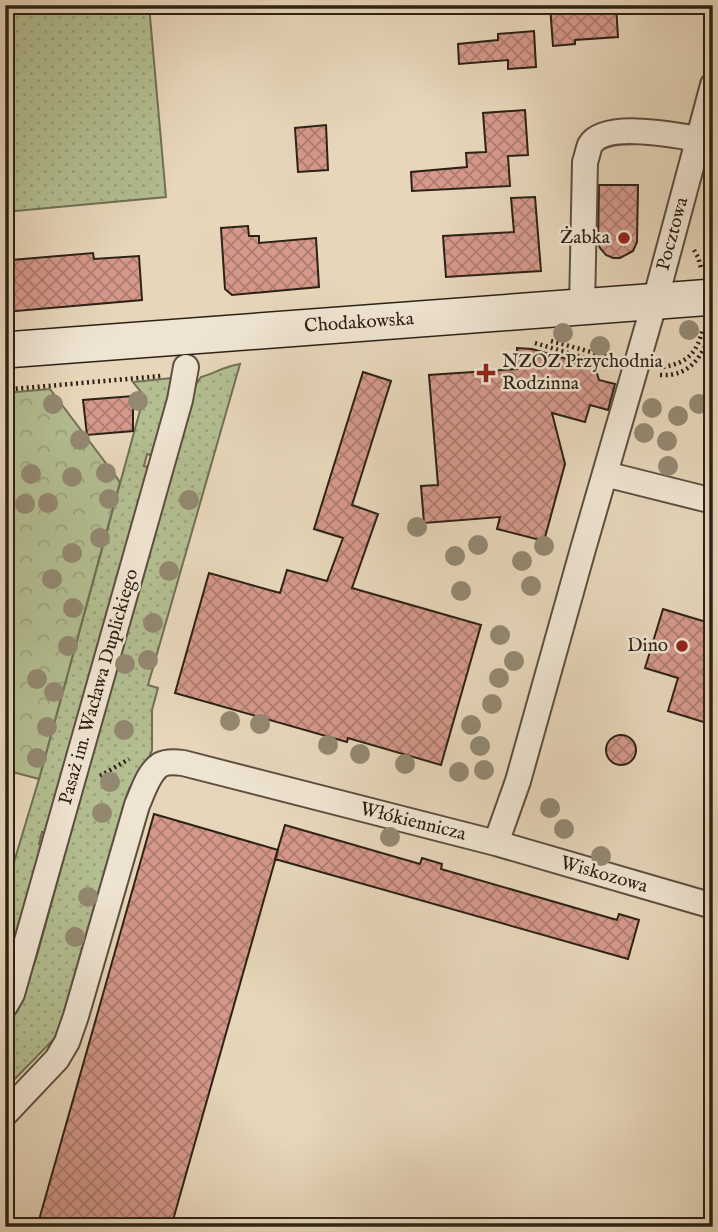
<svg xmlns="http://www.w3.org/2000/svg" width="718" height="1232" viewBox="0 0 718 1232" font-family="'IM FELL English',serif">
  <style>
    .grass { fill: url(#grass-dots); stroke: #707054; stroke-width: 2 }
    .park { fill: url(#park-crowns); stroke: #707054; stroke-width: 2 }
    .building { fill: url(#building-cross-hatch); stroke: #2d2216; stroke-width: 2 }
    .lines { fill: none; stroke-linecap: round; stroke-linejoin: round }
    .street-casing { stroke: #5c4f3f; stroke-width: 28 }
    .secondary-casing { stroke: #2d2216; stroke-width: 38 }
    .path { stroke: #2d2216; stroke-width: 4.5; stroke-dasharray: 2 3.5; stroke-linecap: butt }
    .street { stroke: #efe4d2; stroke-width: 24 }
    .secondary { stroke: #efe4d2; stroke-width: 35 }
    .tree { fill: #938871 }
    .poi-dot { fill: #8f2418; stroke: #efe4d2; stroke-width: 2.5 }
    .labels { text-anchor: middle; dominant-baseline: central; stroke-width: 5; stroke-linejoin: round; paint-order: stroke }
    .street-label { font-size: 19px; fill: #2d2216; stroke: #efe4d2 }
    .poi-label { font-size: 19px; fill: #2d2216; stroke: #efe4d2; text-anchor: end }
  </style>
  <defs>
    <pattern id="grass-dots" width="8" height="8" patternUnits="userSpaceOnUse" patternTransform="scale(1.75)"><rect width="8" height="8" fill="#b3be91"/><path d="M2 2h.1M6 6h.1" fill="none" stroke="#9aa37c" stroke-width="1.8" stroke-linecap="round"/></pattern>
    <pattern id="park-crowns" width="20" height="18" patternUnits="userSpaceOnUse" patternTransform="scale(1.75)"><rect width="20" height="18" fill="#b3be91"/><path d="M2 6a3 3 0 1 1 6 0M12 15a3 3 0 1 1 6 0" fill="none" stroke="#9aa37c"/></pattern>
    <pattern id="building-cross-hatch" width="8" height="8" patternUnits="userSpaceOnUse" patternTransform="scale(1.75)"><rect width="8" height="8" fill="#d5988b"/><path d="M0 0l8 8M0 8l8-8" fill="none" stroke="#ad7c71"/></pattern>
  </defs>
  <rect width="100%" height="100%" fill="#e7d6ba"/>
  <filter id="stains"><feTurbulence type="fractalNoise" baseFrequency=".00286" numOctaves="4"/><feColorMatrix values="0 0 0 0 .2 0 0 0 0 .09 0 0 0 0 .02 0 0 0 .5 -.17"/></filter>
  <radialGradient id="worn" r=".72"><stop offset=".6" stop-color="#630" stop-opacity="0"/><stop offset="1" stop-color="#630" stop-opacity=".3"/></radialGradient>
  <path class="grass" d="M5 5H149L166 197 5 212Z
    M240 364 148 685 158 688 152 710V750C147 766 134 778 127 794L63 1023 54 1039 5 1089V1023C19 1004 28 981 36 959L194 387 201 377C215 373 225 366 240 364Z
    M172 378 176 381 154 456 147 454 144 466 151 468 50 834 42 832 39 844 46 846 5 984V892L39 779 144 396 133 382Z"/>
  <path class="park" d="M50 389 120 482 39 779 5 770V393Z"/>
  <path class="building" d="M550 5H616L618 37 575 40V44L553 46Z
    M534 31 536 67 508 69V60L459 64 458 44 498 40V34Z
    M525 110 528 155 508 156 510 186 412 191 411 172 467 167 466 153 486 152 483 113Z
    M326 125 328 170 298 172 295 128Z
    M599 185H638L637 242 633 251 620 258H613L606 255 600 248 598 243Z
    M535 197 541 271 446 277 443 236 514 232 511 198Z
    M248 226 249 236H259V243L316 238 319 287 232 295 225 289 221 228Z
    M93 253 94 259 139 256 142 300 5 312V289L14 288 12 260Z
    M517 348 532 349 595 367 599 380 615 384 608 410 590 405 585 422 552 413 565 464 544 541 497 529 500 517 424 523 421 486 438 485 429 375 517 369Z
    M363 372 391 381 352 505 378 514 352 588 481 625 441 765 348 738 347 742 175 693 209 573 280 593 287 570 327 581 343 538 314 529Z
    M133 396V431L87 435 83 400Z
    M663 609 713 624V725L668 711 678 678 645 668Z
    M606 750a15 15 0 1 1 30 0a15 15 0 1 1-30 0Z
    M154 814 278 850 171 1227H37Z
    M285 825 420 864 422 858 442 864 441 869 617 920 619 914 639 920 628 959 275 859Z"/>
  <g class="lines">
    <g class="street-casing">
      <path id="street" d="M582 308 585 162C587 157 588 150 590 145 604 121 675 135 698 139
        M605 474 713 501
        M496 843 713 906
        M5 1006 12 994 180 400 186 367
        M5 1114 57 1059 67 1042 76 1016 137 805C143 792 148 773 160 765 167 761 176 762 183 763L496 843 518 781 583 549 655 301 713 85"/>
    </g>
    <g class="secondary-casing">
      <path id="secondary" d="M5 350 713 297"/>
    </g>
    <path class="path" d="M694 250 698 257 701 268
      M551 341 613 358
      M535 343 611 366
      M663 367C688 363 697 353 703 328
      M660 375C692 377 703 354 713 328
      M5 387 13 389 161 376
      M100 776 129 759"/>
    <use href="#street" class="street"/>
    <use href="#secondary" class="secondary"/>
  </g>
  <g class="tree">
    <circle cx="689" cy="330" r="10"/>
    <circle cx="563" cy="333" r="10"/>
    <circle cx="600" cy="346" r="10"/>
    <circle cx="138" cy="401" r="10"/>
    <circle cx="53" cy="404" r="10"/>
    <circle cx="699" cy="404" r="10"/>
    <circle cx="652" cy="408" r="10"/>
    <circle cx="678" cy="416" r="10"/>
    <circle cx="644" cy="433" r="10"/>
    <circle cx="80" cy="440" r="10"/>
    <circle cx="667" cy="441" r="10"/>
    <circle cx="668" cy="466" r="10"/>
    <circle cx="106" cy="473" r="10"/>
    <circle cx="31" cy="474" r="10"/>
    <circle cx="72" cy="477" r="10"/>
    <circle cx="109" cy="499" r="10"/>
    <circle cx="189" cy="500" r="10"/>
    <circle cx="48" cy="503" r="10"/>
    <circle cx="25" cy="504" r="10"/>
    <circle cx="417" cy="527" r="10"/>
    <circle cx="100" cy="538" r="10"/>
    <circle cx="478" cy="545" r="10"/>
    <circle cx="544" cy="546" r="10"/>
    <circle cx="72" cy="553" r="10"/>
    <circle cx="455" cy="556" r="10"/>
    <circle cx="522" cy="561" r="10"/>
    <circle cx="169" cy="571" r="10"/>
    <circle cx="52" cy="579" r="10"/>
    <circle cx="531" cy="586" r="10"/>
    <circle cx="461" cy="591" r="10"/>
    <circle cx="73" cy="608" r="10"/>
    <circle cx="153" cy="623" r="10"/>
    <circle cx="500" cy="635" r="10"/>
    <circle cx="68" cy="646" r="10"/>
    <circle cx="148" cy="660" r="10"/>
    <circle cx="514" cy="661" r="10"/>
    <circle cx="125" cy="664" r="10"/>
    <circle cx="499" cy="678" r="10"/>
    <circle cx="37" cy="679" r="10"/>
    <circle cx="54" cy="692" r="10"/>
    <circle cx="492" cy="704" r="10"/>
    <circle cx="230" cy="721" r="10"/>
    <circle cx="260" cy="724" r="10"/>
    <circle cx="471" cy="725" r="10"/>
    <circle cx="47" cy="727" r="10"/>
    <circle cx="124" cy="730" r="10"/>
    <circle cx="328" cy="745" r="10"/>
    <circle cx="480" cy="746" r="10"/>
    <circle cx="360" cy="754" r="10"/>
    <circle cx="37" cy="758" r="10"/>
    <circle cx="405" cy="764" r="10"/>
    <circle cx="484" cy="770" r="10"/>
    <circle cx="459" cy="772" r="10"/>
    <circle cx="110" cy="782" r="10"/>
    <circle cx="550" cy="808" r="10"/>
    <circle cx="102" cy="813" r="10"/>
    <circle cx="564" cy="829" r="10"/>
    <circle cx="390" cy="837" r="10"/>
    <circle cx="601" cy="856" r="10"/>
    <circle cx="88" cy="897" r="10"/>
    <circle cx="75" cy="937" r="10"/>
  </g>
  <g class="poi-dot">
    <circle cx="624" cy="238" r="7"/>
    <path d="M482.5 362.5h7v7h7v7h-7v7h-7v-7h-7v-7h7z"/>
    <circle cx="682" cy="646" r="7"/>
  </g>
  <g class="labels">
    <g class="street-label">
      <text transform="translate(673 234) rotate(-75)">Pocztowa</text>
      <text transform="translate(359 323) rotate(-4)">Chodakowska</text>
      <text transform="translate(99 687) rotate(-74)">Pasaż im. Wacława Duplickiego</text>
      <text transform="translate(413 822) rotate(14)">Włókiennicza</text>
      <text transform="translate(604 875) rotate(16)">Wiskozowa</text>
    </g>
    <g class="poi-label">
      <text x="610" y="238">Żabka</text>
      <text x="502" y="362" text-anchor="start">NZOZ Przychodnia<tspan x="502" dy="22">Rodzinna</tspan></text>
      <text x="668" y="646">Dino</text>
    </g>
  </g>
  <rect width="718" height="1232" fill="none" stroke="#e7d6ba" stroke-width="28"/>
  <rect x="7" y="7" width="704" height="1218" fill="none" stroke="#2d2216" stroke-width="3.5"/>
  <rect x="14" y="14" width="690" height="1204" fill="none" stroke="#2d2216" stroke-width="2"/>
  <rect width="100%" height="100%" filter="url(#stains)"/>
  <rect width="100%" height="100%" fill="url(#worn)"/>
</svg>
